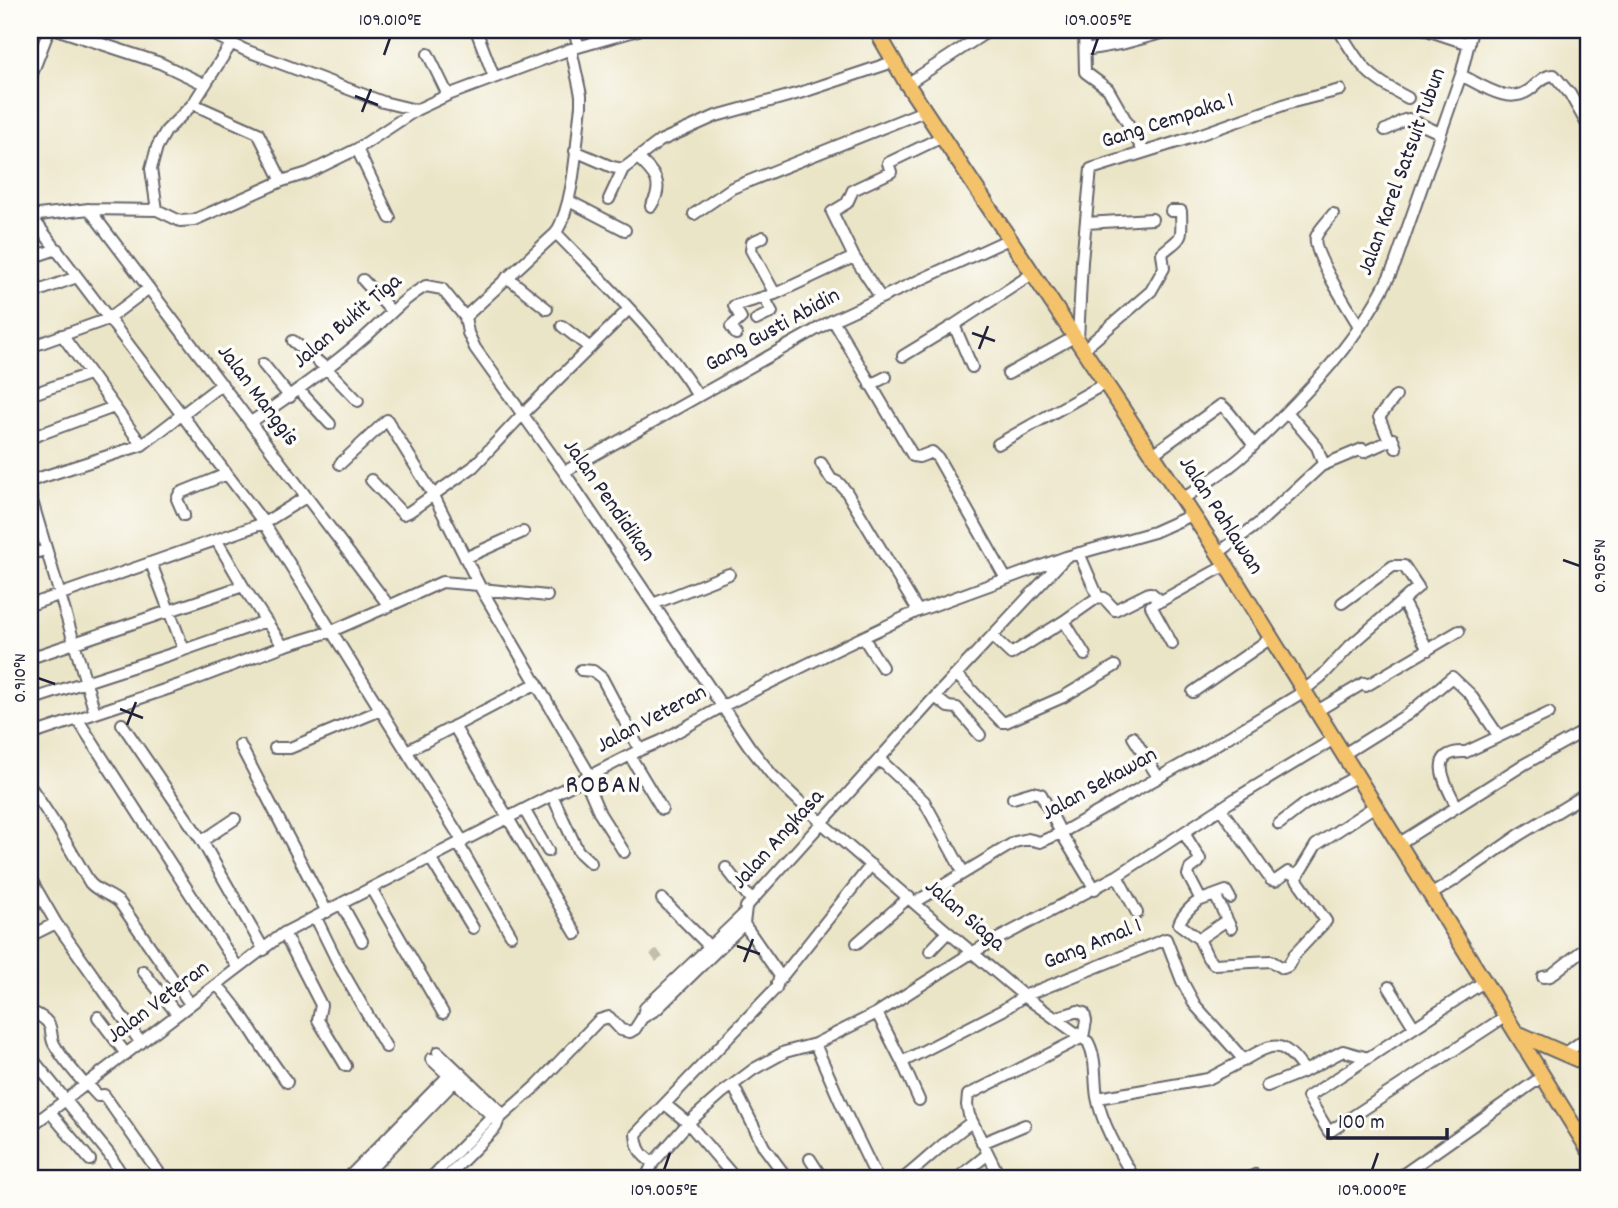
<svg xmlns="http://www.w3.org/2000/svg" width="1618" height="1208" viewBox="0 0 1618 1208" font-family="Dekko,sans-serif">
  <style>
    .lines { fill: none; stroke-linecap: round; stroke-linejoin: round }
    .minor-tunnel { stroke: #c3beab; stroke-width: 10; stroke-dasharray: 10 5; stroke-linecap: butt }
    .minor-casing { stroke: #68666c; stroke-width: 14 }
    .major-casing { stroke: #68666c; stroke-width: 18 }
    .minor { stroke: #fff; stroke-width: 10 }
    .major { stroke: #f3c26a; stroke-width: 14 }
    .ticks { fill: none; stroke: #22223b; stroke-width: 2.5 }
    .labels { text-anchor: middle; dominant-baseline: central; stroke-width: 7; stroke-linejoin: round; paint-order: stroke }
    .street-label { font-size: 23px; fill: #22223b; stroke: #fdfcf7 }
    .quarter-label { font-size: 26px; letter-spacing: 2px; fill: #22223b; stroke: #fdfcf7 }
    .neatline { fill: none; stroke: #22223b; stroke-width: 2.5 }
    .ticks-label { font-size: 18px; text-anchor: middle; fill: #22223b }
  </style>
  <rect width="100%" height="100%" fill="#fdfcf7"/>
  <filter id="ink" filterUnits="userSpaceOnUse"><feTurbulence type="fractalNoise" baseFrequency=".0143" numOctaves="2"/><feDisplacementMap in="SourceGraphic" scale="14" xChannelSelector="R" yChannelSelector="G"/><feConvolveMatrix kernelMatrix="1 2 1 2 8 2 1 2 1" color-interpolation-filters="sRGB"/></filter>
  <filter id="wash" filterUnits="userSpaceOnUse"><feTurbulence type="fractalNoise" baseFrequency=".00686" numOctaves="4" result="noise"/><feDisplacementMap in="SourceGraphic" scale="28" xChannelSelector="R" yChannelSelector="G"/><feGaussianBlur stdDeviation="1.57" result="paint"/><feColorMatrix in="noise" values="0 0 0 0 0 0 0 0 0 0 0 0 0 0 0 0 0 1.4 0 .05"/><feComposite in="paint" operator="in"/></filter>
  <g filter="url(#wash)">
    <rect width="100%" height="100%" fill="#ebe5c7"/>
  </g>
  <g filter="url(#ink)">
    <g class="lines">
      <path class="minor-tunnel" d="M653 958 660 953"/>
      <g class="minor-casing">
        <path id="minor" d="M59 30 160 63 204 84
          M204 30 245 50 383 102 416 110
          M476 30 494 77
          M573 30 579 46
          M1084 30 1085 72 1108 89 1144 152
          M1339 30C1361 68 1368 77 1408 98
          M1427 30 1469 44
          M1085 50 1125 43 1173 30
          M428 54 448 95
          M1461 75C1483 86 1510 107 1532 88 1539 82 1545 75 1554 75L1570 94 1588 126
          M30 79 49 30
          M907 84 990 30
          M193 104 258 133 282 181
          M1385 130C1394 128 1400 119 1409 119L1440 133
          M357 149 390 218
          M575 151 612 167 623 169 660 141 716 116 803 92 893 62
          M638 158C655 174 665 184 651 206
          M609 199 623 169
          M569 201 625 230
          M89 209 157 210 180 221 194 220 282 181 308 173 357 149 416 110 448 95 571 49
          M157 210 151 169 157 147 166 131 193 104 231 44
          M694 214 732 188 924 111
          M1333 214C1328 221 1319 229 1316 237 1311 251 1350 311 1359 326
          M30 216 89 209 389 606 332 631 283 646 191 681 30 735
          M31 216 264 523 463 842
          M1086 223 1152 219
          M556 233C606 285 660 335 698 396
          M763 237 752 242 751 250 775 294 854 257
          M30 258 57 249
          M507 277 547 309
          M363 280 392 312
          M30 294 77 277
          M881 298 854 257 832 212 847 203 853 190 891 172 888 163 942 137
          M465 317 468 333 475 348 564 472 749 746 772 775 823 824 943 928 1024 996 1088 1042C1097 1059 1094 1078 1097 1097 1102 1125 1120 1154 1134 1178
          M465 317 556 233C575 201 576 143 581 106V95L571 49 638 30
          M756 320 772 312 764 297
          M833 320 913 456 919 457 932 452 938 458 1005 577
          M562 326 590 348
          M736 334 731 327 741 318 734 306 775 294
          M62 335 142 445
          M1078 339 1082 261 1091 169 1193 137 1289 103 1340 90
          M293 341 326 368 358 401
          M30 347 108 319 149 288
          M1084 349 1151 291 1164 268 1162 253C1183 235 1182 242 1181 211H1171
          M903 356 954 325
          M263 364 290 397
          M972 367 954 325 1032 274
          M1008 374 1076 336
          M870 385 886 377
          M299 390 330 424
          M30 395 89 374
          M251 422C290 396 328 369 364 338 384 321 402 299 426 286L442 289 465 317
          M30 438 114 407
          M1389 441 1379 417 1396 396
          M998 444 1106 383
          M1153 454 1221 405C1228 408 1246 436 1254 445
          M821 463 831 479 839 483 846 491 918 611
          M340 464 387 420 434 496 479 585
          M1321 466 1362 449 1364 452 1393 439 1396 448
          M564 472 833 320 1009 239
          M371 480 403 514 409 512 473 467 522 415 629 309
          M30 481 142 445 222 384
          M30 494 95 713
          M1183 499C1205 483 1232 468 1251 448 1308 392 1362 339 1395 264L1461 75 1472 30
          M184 515 177 499 180 493 227 474
          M217 541 243 586
          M1079 553 1098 597 1064 621 1085 655
          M1218 553 1258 524 1321 466 1323 463 1317 447 1288 413
          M30 554 46 550
          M465 558 523 532
          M151 563 184 650
          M482 589 547 596
          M1098 597 1104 598 1115 610 1149 593H1151L1161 601 1226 565
          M1159 601 1151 606 1172 644
          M1403 602 1428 650
          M653 604 729 574
          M30 605 264 523 306 497
          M389 606 442 582 479 585 591 777
          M992 636 1011 654 1064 621
          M863 637 882 667
          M30 658 243 586 266 621
          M581 670 593 671 602 678 640 750
          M957 675 1002 722H1006L1063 697 1115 666
          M1193 692 1271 638
          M935 697 948 707 957 708 980 735
          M30 700 184 650 266 621 283 646
          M1317 711 1364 683 1366 686 1459 631
          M78 720 238 968
          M122 724 202 841 264 950
          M454 726 576 934
          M1133 737 1158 777
          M240 745 327 912
          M275 748H290L381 710
          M407 751 537 683
          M1344 754 1408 714 1452 677 1470 694 1498 735
          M630 756 662 809
          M879 759 924 801 963 872
          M585 779 600 814 624 852
          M30 786 57 827 90 883C99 893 111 894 120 903L190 1004
          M553 797 578 851 591 863
          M1013 798 1033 792 1041 794 1061 833 1095 889
          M1457 807C1447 787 1424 750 1466 752L1549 713
          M1221 809 1271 880 1275 881 1288 872 1293 874 1326 921 1294 955 1288 966 1283 968 1271 961 1214 964 1208 958 1199 939 1227 920
          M525 811 548 851
          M1279 824 1305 804 1357 776
          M1184 833 1200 859 1198 863 1190 869 1188 875 1201 900 1215 895 1231 928
          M202 841 235 819
          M1398 844 1523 765 1588 729
          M459 845 511 935
          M431 859 473 928
          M726 868 751 900
          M1117 876 1137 913
          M30 878 56 923
          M1296 878 1316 845 1375 806
          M372 890 443 1013
          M1432 894 1453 881 1519 835 1588 793
          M1215 895 1226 891 1230 898
          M662 899 713 950
          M914 903 1015 842 1028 839 1040 842 1061 833 1207 750 1298 695 1323 675 1350 646 1418 587 1404 566H1393L1342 603
          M342 905 362 941
          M316 918 340 967 386 1047
          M284 933 321 1005 318 1020 346 1066
          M30 936 56 923 141 1043
          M1199 939 1179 924C1181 916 1194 903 1201 900
          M857 943 909 897
          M930 951 948 932
          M143 971 177 1014
          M1543 977 1550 976 1588 946
          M777 983 871 865
          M217 985C245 1014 261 1050 287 1082
          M1389 987 1414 1027
          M877 1013 902 1062 1003 1010 1024 996 1166 939 1182 981 1195 1005 1244 1060C1276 1041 1282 1040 1305 1071L1343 1051 1368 1058 1485 981
          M30 1016 34 1013C39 1015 44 1018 48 1023 53 1030 50 1037 54 1044 62 1059 75 1072 85 1085
          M98 1017 126 1054
          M642 1018 657 1009 744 924
          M815 1044 843 1108 875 1174
          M438 1052 503 1114
          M1564 1054 1588 1037
          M30 1056 109 1154 124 1178
          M1368 1058 1308 1097 1329 1132 1506 1016
          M431 1059 492 1116
          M902 1062 919 1100
          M87 1084 98 1096 104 1095 160 1174
          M733 1085 764 1147 787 1178
          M1267 1086 1305 1071
          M1098 1098 1208 1079 1244 1060
          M666 1105 688 1123 735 1178
          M50 1112 90 1160
          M30 1127 284 933 640 750 661 741 723 706 840 648 918 611 1066 557 1154 532 1192 515
          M982 1143 1025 1125
          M810 1159 822 1178
          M653 1163C641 1155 637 1149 636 1134L776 988 780 976 778 973 744 924 746 907 935 697 1064 559
          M348 1178 455 1069
          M362 1178 461 1075
          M431 1178 492 1116 499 1119 537 1085 599 1020 609 1017 621 1030 630 1032 635 1029 642 1018 645 1008 744 914
          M446 1178 496 1127 499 1119
          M646 1178 653 1163 688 1123 722 1093 754 1069 785 1052 815 1044 877 1013 973 952 1117 876 1238 797 1334 739
          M904 1178C928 1159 947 1139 972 1122
          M958 1178 988 1154
          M1000 1178 969 1115 967 1105 968 1095 1083 1037 1086 1021 1084 1013 1078 1011 1055 1018
          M1249 1178 1255 1175 1258 1178
          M1398 1178 1543 1076"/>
      </g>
      <g class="major-casing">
        <path id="major" d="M876 30 907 84 1226 565 1588 1149
          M1517 1033 1588 1064"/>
      </g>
      <use href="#minor" class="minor"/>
      <use href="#major" class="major"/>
    </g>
  </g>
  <path class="ticks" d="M384 55 390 38M1092 55 1098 38M355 96 378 105M362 112 371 89M972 333 995 341M979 349 988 326M1563 560 1580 566M38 678 55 684M120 709 143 718M127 725 136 702M737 946 760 954M744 962 753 939M664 1170 670 1153M1372 1170 1378 1153"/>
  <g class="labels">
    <g class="street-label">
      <text transform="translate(1168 122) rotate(-18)">Gang Cempaka 1</text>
      <text transform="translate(1403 172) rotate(-70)">Jalan Karel Satsuit Tubun</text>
      <text transform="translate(348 322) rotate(-40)">Jalan Bukit Tiga</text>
      <text transform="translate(773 331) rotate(-29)">Gang Gusti Abidin</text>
      <text transform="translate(257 396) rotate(53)">Jalan Manggis</text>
      <text transform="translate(608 501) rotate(55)">Jalan Pendidikan</text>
      <text transform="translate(1220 516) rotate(57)">Jalan Pahlawan</text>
      <text transform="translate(652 720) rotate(-28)">Jalan Veteran</text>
      <text transform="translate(1100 785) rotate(-29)">Jalan Sekawan</text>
      <text transform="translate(779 840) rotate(-48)">Jalan Angkasa</text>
      <text transform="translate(964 916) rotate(41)">Jalan Siaga</text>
      <text transform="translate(1093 945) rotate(-22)">Gang Amal 1</text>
      <text transform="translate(159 1003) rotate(-37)">Jalan Veteran</text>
    </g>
    <g class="quarter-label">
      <text x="604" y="786">ROBAN</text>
    </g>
  </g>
  <rect width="1618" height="1208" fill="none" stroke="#fdfcf7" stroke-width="77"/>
  <path d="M1328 1128v10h119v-10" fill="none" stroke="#22223b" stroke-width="3.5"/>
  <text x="1338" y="1128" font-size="21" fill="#22223b" stroke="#fdfcf7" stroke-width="5" paint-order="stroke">100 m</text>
  <rect x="38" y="38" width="1542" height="1132" class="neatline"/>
  <g class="ticks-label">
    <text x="390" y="25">109.010°E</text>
    <text x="1098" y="25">109.005°E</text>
    <text transform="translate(1599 566) rotate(-90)" y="6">0.905°N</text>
    <text transform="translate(19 678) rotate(-90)" y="6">0.910°N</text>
    <text x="664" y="1195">109.005°E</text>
    <text x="1372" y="1195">109.000°E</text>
  </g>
</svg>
